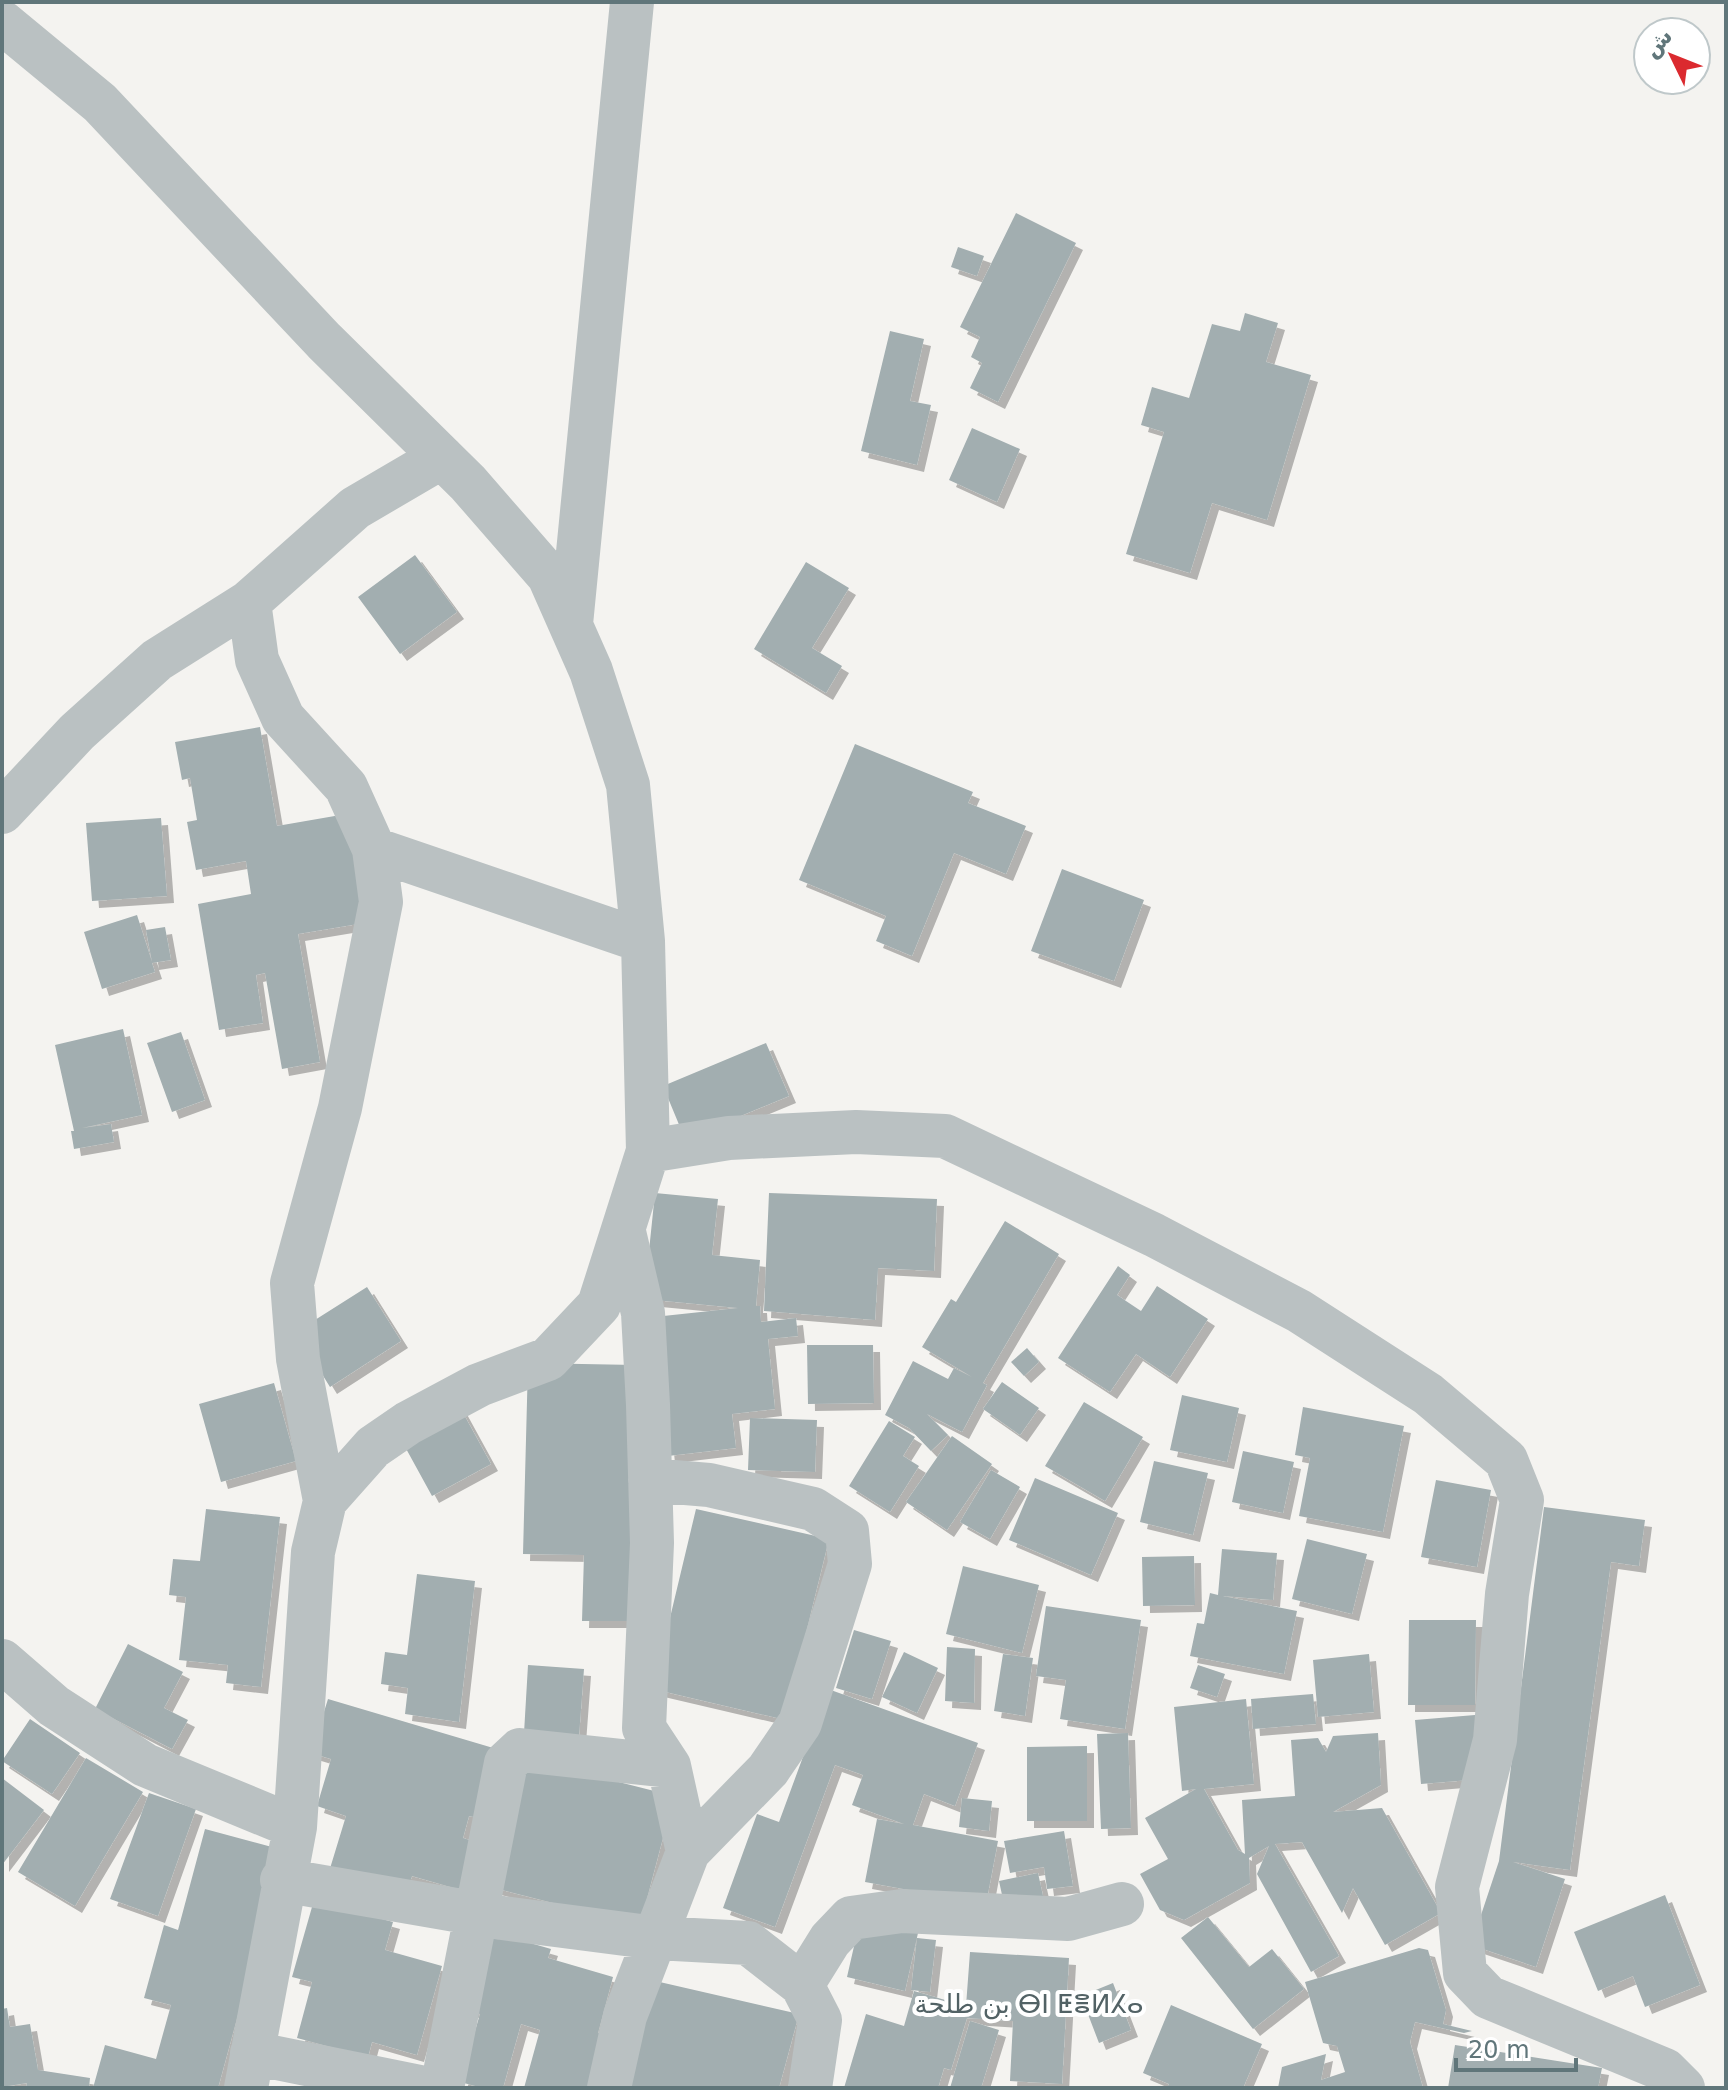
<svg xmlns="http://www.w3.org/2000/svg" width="1728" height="2090" viewBox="0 0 1728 2090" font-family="'DejaVu Sans','Noto Sans Arabic','Noto Sans Tifinagh',sans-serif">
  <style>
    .building { fill: #a2aeb0; filter: url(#shadow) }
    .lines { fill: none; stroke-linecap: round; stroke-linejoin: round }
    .minor { stroke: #bac1c2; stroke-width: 44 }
    .labels { text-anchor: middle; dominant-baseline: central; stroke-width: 8; stroke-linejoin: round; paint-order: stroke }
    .quarter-label { font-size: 26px; fill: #526265; stroke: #fff }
  </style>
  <defs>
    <filter id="shadow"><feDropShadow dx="7" dy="7" stdDeviation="0" flood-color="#0004"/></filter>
  </defs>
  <rect width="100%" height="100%" fill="#f4f3f0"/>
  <path class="building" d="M1016 213 1076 243 998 402 970 388 982 363 971 357 980 337 960 327Z
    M958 247 984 256 977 276 951 267Z
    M1245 313 1278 323 1266 362 1311 375 1267 520 1212 503 1190 573 1126 554 1164 432 1141 425 1152 387 1189 398 1212 324 1240 331Z
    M890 331 924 339 910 401 931 405 917 465 861 451Z
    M972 428 1020 449 997 502 949 480Z
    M415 555 457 612 400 654 358 597Z
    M806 562 849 588 812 648 842 666 826 693 754 649Z
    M260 727 277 826 352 813 370 922 298 934 320 1062 282 1069 265 973 256 975 263 1023 219 1030 198 904 251 894 246 861 196 870 187 822 197 820 190 778 182 780 175 742Z
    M855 744 973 792 968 803 1026 826 1006 874 954 853 912 956 876 941 886 916 799 880Z
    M161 818 167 896 92 901 86 823Z
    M1062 869 1144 900 1114 981 1031 951Z
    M137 915 152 962 146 930 165 927 171 960 152 963 155 972 102 989 84 932Z
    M123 1029 142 1115 82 1128 111 1124 114 1142 74 1149 71 1131H74L55 1045Z
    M181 1032 205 1100 172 1112 147 1043Z
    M766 1043 789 1096 685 1139 663 1086Z
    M655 1193 718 1199 712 1255 760 1260 756 1306H760L761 1322 796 1318 798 1336 768 1339 775 1409 732 1414 736 1448 668 1456 654 1317 738 1308 644 1299Z
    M769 1193 937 1199 934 1271 878 1268 875 1320 764 1311Z
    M1005 1221 1059 1254 983 1383 987 1385 962 1432 927 1414 948 1435 931 1451 909 1428 885 1415 913 1361 948 1379 954 1368 972 1377 922 1347 951 1299 956 1302Z
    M1118 1266 1130 1275 1117 1295 1141 1311 1157 1286 1208 1319 1170 1377 1136 1354 1110 1392 1058 1358Z
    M367 1287 401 1341 330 1387 296 1332Z
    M807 1345H873L874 1403 808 1404Z
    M1027 1348 1039 1362 1024 1376 1011 1362Z
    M528 1363 636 1365 629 1621H582L584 1555 523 1554Z
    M1002 1382 1039 1408 1020 1435 983 1409Z
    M274 1383 296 1461 221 1482 199 1404Z
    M1182 1395 1239 1408 1227 1462 1170 1450Z
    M457 1402 491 1464 432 1496 398 1434Z
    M1084 1402 1143 1437 1105 1501 1045 1466Z
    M1303 1407 1404 1426 1383 1532 1299 1516 1310 1458 1295 1455Z
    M750 1418 817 1420 815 1472 748 1470Z
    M889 1421 915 1437 903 1456 919 1466 890 1512 849 1486Z
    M952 1436 992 1464 947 1530 906 1502Z
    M1243 1451 1294 1462 1283 1513 1232 1502Z
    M1154 1461 1208 1473 1193 1535 1140 1522Z
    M991 1470 1020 1487 990 1539 960 1522Z
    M1035 1478 1118 1513 1091 1575 1009 1540Z
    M1436 1480 1491 1490 1477 1567 1421 1557Z
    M1544 1507 1645 1520 1639 1566 1611 1562 1570 1870 1513 1862 1565 1879 1536 1967 1471 1945 1499 1861Z
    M206 1509 280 1517 261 1687 226 1683 228 1665 179 1660 186 1597 169 1595 173 1559 200 1561Z
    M696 1509 829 1539 790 1698V1721L653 1689Z
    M1307 1539 1367 1554 1352 1614 1292 1599Z
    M1222 1549 1277 1553 1273 1600 1223 1596 1297 1611 1284 1674 1190 1656 1197 1623 1204 1624 1210 1593 1218 1595Z
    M1194 1556 1195 1605 1143 1606 1142 1557Z
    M963 1566 1039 1585 1022 1653 946 1634Z
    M417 1574 475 1581 459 1722 405 1714 408 1688 381 1684 385 1652 407 1655Z
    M1046 1606 1141 1620 1125 1729 1060 1719 1066 1680 1036 1676Z
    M1409 1620H1476L1475 1705H1408Z
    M854 1630 891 1641 872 1699 836 1688Z
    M128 1644 183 1672 164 1708 188 1720 172 1749 95 1709Z
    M947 1647 975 1649 974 1703 945 1701Z
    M904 1652 938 1668 917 1713 882 1697Z
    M1003 1654 1033 1658 1025 1716 994 1711Z
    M1369 1654 1374 1712 1318 1717 1313 1660Z
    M528 1665 584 1669 579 1736 524 1733Z
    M1198 1665 1225 1674 1217 1697 1190 1688Z
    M828 1689 978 1743 955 1806 924 1794 913 1825 998 1841 986 1904 865 1882 877 1819 904 1824 852 1805 863 1775 835 1765 775 1927 723 1908 757 1814 779 1822Z
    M1313 1694 1316 1724 1253 1729 1251 1699Z
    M328 1699 500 1750 479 1818 469 1816 463 1838 482 1844 468 1892 412 1876 405 1898 328 1875 346 1816 317 1806 331 1759 311 1753Z
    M1246 1699 1254 1784 1204 1789 1238 1850 1245 1854 1242 1800 1295 1796 1291 1740 1318 1738 1326 1752 1333 1736 1378 1733 1381 1785 1333 1812 1382 1808 1441 1913 1385 1945 1353 1888 1342 1913 1302 1842 1275 1844 1339 1956 1311 1972 1257 1874 1269 1846 1249 1858 1250 1883 1184 1920 1160 1910 1140 1874 1168 1859 1145 1818 1196 1789 1182 1791 1174 1707Z
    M1475 1715 1481 1779 1421 1784 1415 1720Z
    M30 1719 80 1753 52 1794 2 1761Z
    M1128 1733 1131 1828 1101 1829 1097 1734Z
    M1087 1746V1821H1027V1747Z
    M86 1758 143 1792 75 1906 18 1872Z
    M528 1759 674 1796 640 1925 490 1887Z
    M2 1778 44 1810 2 1865Z
    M149 1793 196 1809 158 1916 110 1899Z
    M962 1798 992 1801 989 1831 959 1827Z
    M205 1829 283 1850 218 2088H93L105 2045 156 2059 171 2005 144 1998 164 1925 178 1930Z
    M1064 1831 1073 1886 1047 1889 1044 1867 1010 1873 1004 1841Z
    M1038 1873 1043 1896 1004 1904 999 1881Z
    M1665 1895 1700 1985 1645 2007 1633 1976 1598 1991 1574 1932Z
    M314 1900 393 1922 385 1950 442 1966 417 2055 372 2042 368 2057 297 2038 312 1982 292 1977Z
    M1208 1917 1249 1967 1272 1949 1304 1989 1253 2029 1181 1938Z
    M860 1920 918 1933 905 1991 847 1977Z
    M485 1930 551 1949 548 1958 613 1977 598 2033 606 2035 591 2088H524L540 2030 521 2024 503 2088H483L460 2082 480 2014 462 2008Z
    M917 1938 936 1940 930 1992 911 1990Z
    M1419 1948 1428 1950 1446 2010 1443 2024 1472 2031 1464 2033 1415 2022 1410 2042 1423 2088H1278L1282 2067 1326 2054 1321 2080 1345 2072 1337 2046 1323 2043 1305 1982Z
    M970 1952 1069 1958 1062 2084 1010 2081 1013 2021 967 2018 951 2070 944 2068 938 2088H844L866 2014 904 2026 914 1991 966 2006Z
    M651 1980 799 2014 779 2088H623Z
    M1113 1983 1131 2030 1099 2043 1081 1996Z
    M1171 2005 1262 2044 1243 2088H1167L1169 2084 1143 2073Z
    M7 2008 10 2027 30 2024 38 2070 90 2078 89 2088H26L27 2083 2 2087V2009Z
    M970 2021 999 2030 981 2088H950Z
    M1455 2045 1602 2068 1598 2088H1448Z"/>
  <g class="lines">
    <path class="minor" d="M2 22 100 103 324 341 468 483 549 576 591 671 628 785 643 941 648 1151 599 1305 548 1359 479 1385 408 1423 373 1447 325 1501 313 1552 295 1827 246 2088
      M571 624 632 2
      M2 812 77 732 157 660 249 602
      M374 849 643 941
      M648 1151 729 1138 856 1132 945 1136 1154 1235 1299 1311 1428 1394 1506 1460 1522 1500 1507 1594 1495 1740 1457 1887 1465 1973 1488 1997 1665 2070 1683 2088
      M650 1480 709 1485 813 1509 847 1531 850 1564 800 1723 768 1770 688 1852
      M325 1501 298 1359 292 1283 340 1108 381 902 374 849 346 787 283 718 257 660 249 602 355 508 442 457
      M2 1661 54 1706 145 1765 295 1827
      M282 1880 502 1918 656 1938 748 1943 802 1985 820 2020 810 2088
      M802 1985 830 1940 851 1918 902 1911 1068 1919 1122 1904
      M252 2053 425 2088
      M442 2088 506 1763 520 1750 669 1766
      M609 2088 625 2016 688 1852 669 1766 644 1728 652 1543 648 1405 643 1313 624 1232"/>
  </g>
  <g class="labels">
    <g class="quarter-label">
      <text x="1029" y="2004">بن طلحة ⴱⵏ ⵟⴻⵍⵃⴰ</text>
    </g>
  </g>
  <rect width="1728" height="2090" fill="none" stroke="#60767a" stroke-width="8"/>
  <g transform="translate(1672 56) rotate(313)"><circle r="38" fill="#ffffff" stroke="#bfc8ca" stroke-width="2"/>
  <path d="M0-6L14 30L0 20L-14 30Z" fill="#db2a2f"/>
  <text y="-12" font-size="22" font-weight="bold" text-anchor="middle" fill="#60767a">ش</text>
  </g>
  <path d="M1456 2058v12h120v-12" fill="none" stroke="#60767a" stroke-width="4"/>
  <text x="1468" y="2058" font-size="24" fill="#60767a" stroke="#ffffff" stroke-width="6" paint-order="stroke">20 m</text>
</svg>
